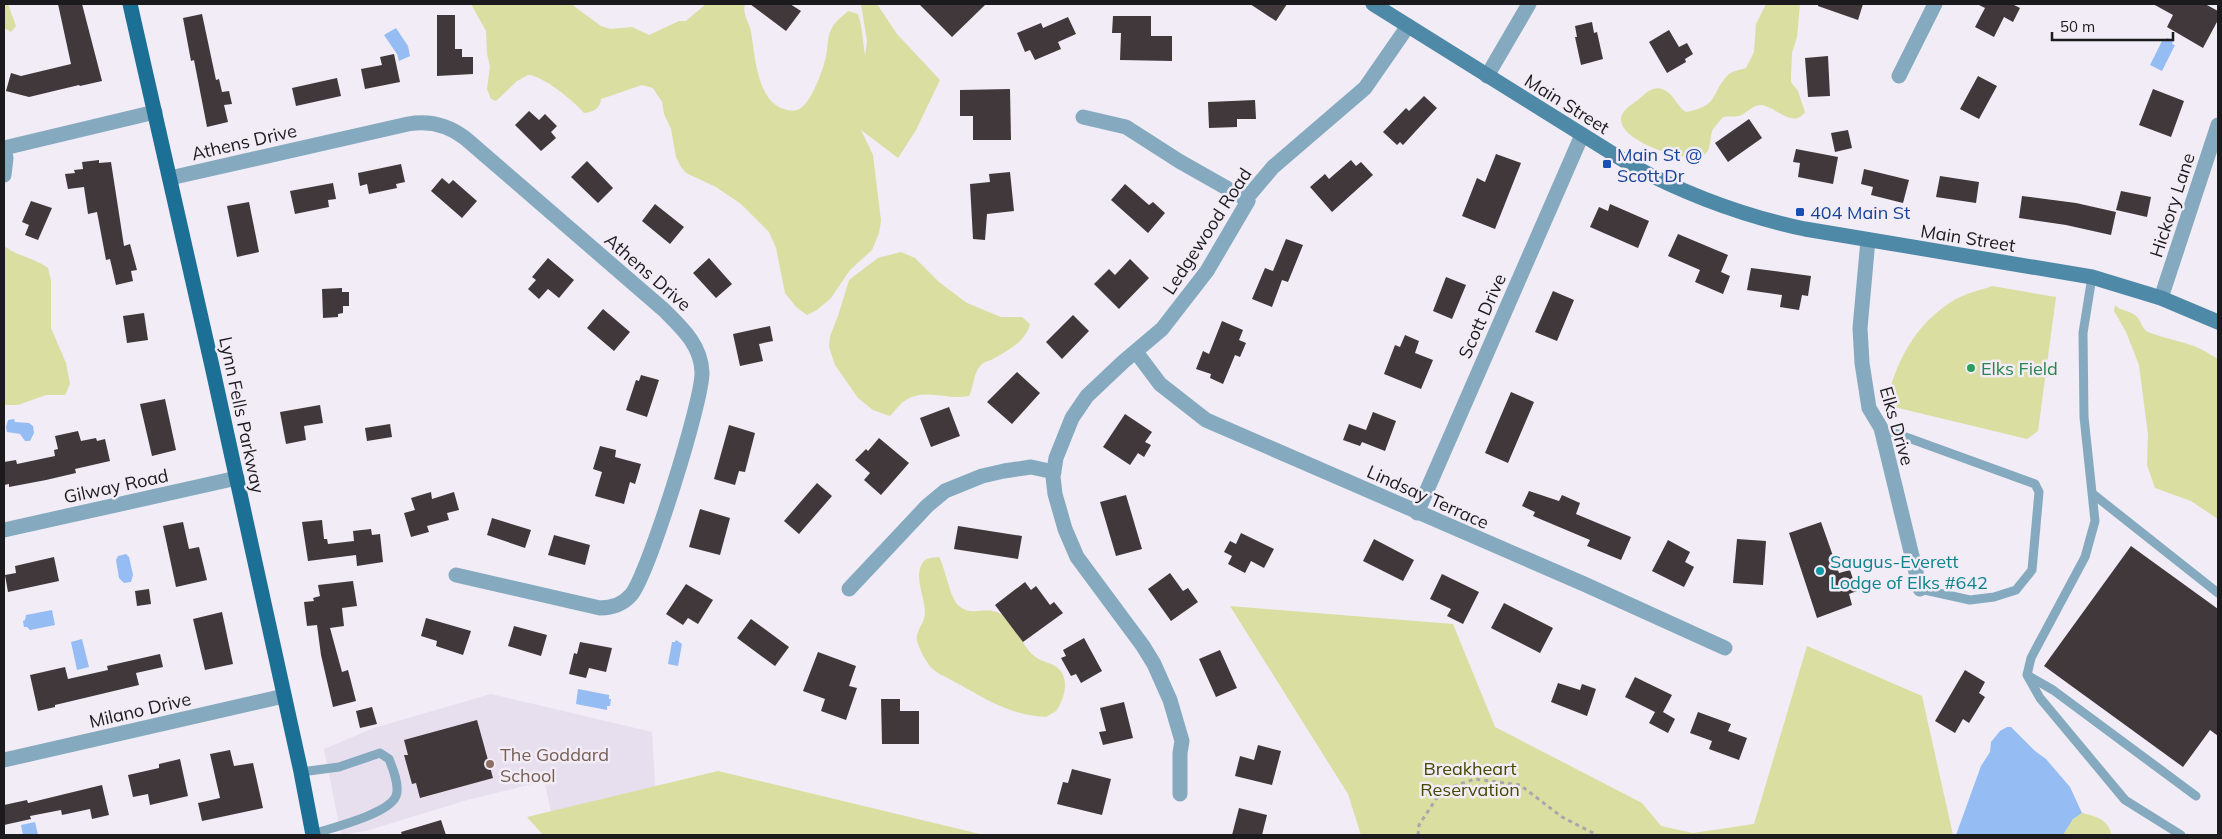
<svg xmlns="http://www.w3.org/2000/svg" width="2222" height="839" viewBox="0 0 2222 839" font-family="Mulish,sans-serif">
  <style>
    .built { fill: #e7deee }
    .green { fill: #dadea1 }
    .water { fill: #96bcf4 }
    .building { fill: #41383c }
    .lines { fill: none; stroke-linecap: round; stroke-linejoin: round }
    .path { stroke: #aaa6ad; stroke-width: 3; stroke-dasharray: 4 4; stroke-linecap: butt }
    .service { stroke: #85aabf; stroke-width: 9 }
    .minor { stroke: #85aabf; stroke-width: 15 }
    .secondary { stroke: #4e89a7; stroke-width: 15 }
    .primary { stroke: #1c7095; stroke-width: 15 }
    .transit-dot { fill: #1a4fb4; stroke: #f1ecf5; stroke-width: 2 }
    .leisure-dot { fill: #2e9e5b; stroke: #f1ecf5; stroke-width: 2 }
    .culture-dot { fill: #0f9aa8; stroke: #f1ecf5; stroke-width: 2 }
    .education-dot { fill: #8d6e63; stroke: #f1ecf5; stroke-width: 2 }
    .labels { text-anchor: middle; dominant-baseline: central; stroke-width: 5; stroke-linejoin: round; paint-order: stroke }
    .street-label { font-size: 18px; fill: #1b1a1d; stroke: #f1ecf5 }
    .transit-label { font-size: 18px; fill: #164399; stroke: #f1ecf5; text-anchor: start }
    .leisure-label { font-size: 18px; fill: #27864d; stroke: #f1ecf5; text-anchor: start }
    .culture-label { font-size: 18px; fill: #0d838f; stroke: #f1ecf5; text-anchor: start }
    .education-label { font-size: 18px; fill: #785e54; stroke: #f1ecf5; text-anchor: start }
    .park-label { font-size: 18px; fill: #464800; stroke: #f1ecf5 }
  </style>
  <rect width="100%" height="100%" fill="#f1ecf5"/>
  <path class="built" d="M491 694 652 732 658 835H557L544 781 467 800 366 831 341 835 324 749 374 728Z"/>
  <path class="green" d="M4 4H8L16 26 11 32 4 28Z
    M471 4H571L601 26 611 29 632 27 649 35 679 21H686L706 4H745C742 15 749 21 751 32 755 56 757 101 784 109 791 111 796 112 802 107 812 100 824 68 826 56 828 48 827 37 831 30 834 22 842 17 848 11L858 14 861 25 865 56 867 41 861 4H877L897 34 940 80 916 130 898 158 861 130 873 155 881 221 879 233 872 250 850 270 831 298 817 310 807 315 796 307 785 293 776 248 769 232 741 204 716 187 686 173 681 167 676 157 671 129 664 114 662 102 653 88 642 85 601 99C600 109 593 112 584 113 574 101 542 75 528 75L517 81 496 101 491 99 487 89 490 66 487 54 486 31Z
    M1766 4H1800L1797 37 1792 53 1791 76V82L1798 91 1805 112C1792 130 1775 105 1760 105 1751 106 1746 114 1739 116 1734 117 1728 116 1723 117 1720 121 1716 125 1713 129 1709 136 1712 149 1705 154 1689 165 1618 141 1621 118 1622 110 1634 103 1639 99 1646 93 1653 86 1662 89 1675 94 1676 106 1686 112 1719 106 1710 95 1727 76 1731 71 1740 70 1746 68L1754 52 1756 24Z
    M4 246C17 256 34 258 48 268L51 281V328L66 363 70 384 65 395H46L18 405H4Z
    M901 252 915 258 939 282 967 303 1001 317H1022L1030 324C1025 342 1009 350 993 359 989 361 983 362 980 366 973 375 974 386 969 396 947 401 924 386 903 402 899 405 894 412 890 416L873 410 858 398 835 365 829 347 830 336 838 316 849 280 878 258Z
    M1992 286 2056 297 2038 431 2027 439 1886 405C1895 362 1916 322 1956 299 1967 293 1981 290 1992 286Z
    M2115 305C2121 311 2128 310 2135 315 2141 320 2141 326 2146 331 2150 334 2182 342 2191 345 2200 348 2210 354 2218 359V519L2191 501 2155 488 2147 465 2148 435 2139 365 2126 332 2114 311Z
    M939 557C946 570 950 599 959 606 972 617 985 606 999 613 1012 619 1020 640 1029 651 1037 661 1046 661 1055 666 1071 676 1065 699 1056 711 1053 713 1049 715 1046 717 1009 715 986 699 955 682 945 676 936 674 929 665 925 659 919 649 917 641 915 631 925 623 925 613 925 597 914 578 922 564 925 557 933 558 939 557Z
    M1230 606 1453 624 1495 727 1642 803 1661 826 1693 833 1754 824 1807 646 1922 696 1953 835H1361L1348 794Z
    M718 771 984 835H543L527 817Z
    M2082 813C2095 816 2110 820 2111 835H2063L2073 819Z"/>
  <path class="water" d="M396 28 408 46 410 56 399 61 397 54 384 35Z
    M2167 38 2173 41 2172 44 2175 45 2162 71 2150 65 2163 39 2165 41Z
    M14 419 15 422 29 423 33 426 34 433 30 441H25L20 434 7 432 6 427 8 420Z
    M126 554 129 557 133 575 131 582 124 583 119 578 116 560 118 556Z
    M52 610 55 625 30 630 27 627H24L23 621 25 620 26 615Z
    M82 639 89 667 77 670 71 642Z
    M676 640 682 644 678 666 668 664 672 642H675Z
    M578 689 609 695V699H611L610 706H607V710L576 704Z
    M2007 727H2011L2035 751 2046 759 2070 787 2082 813 2073 819 2063 835H1956L1981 766 1990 752 1991 742 2000 731Z
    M35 822 38 835H23L21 825Z"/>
  <path class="building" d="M58 4H82L102 81 80 86 79 85 29 97 6 91 11 73 21 76 71 64Z
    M750 4H790L801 11 786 31Z
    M919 4H986L952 37Z
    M1250 4H1287L1276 21Z
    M1818 4H1863L1858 20 1818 6Z
    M1977 4H2012L2020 8 2013 22 2004 17 1994 37 1975 27 1985 8Z
    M2153 4H2205L2218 11V20L2203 48 2167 27 2173 15Z
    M202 14 216 80 219 79 222 92 229 91 232 104 224 105 228 122 207 127 194 60 191 61 183 18Z
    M437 15H455V49H462V57H473V74L437 76Z
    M1113 16H1151V36H1172V61L1120 60 1121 33H1112Z
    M1068 17 1076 34 1058 42 1061 49 1035 60 1030 50 1025 52 1017 33 1041 23 1043 28Z
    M1592 22 1594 33 1597 32 1603 59 1581 65 1575 37H1577L1575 26Z
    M1669 30 1679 47 1687 43 1693 54 1685 59 1686 62 1667 73 1649 42Z
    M394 54 400 82 365 89 361 69 382 65 380 57Z
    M1828 56 1830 96 1808 97 1805 58Z
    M1978 76 1997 86 1979 119 1960 109Z
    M337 78 341 96 296 106 292 88Z
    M1010 89 1011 140H973V116H960V90Z
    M2153 89 2184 101 2171 137 2139 125Z
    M1424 96 1437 108 1403 145 1400 142 1397 145 1383 132 1406 108 1409 111Z
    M1255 100 1256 119H1237V127L1209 128 1208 102Z
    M529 111 539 120 545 114 557 126 551 132 556 138 541 151 515 125Z
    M1749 119 1762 138 1728 162 1715 143Z
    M1848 130 1852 148 1835 152 1831 133Z
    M1796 149 1838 157 1833 184 1798 177 1800 163 1793 162Z
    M1496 154 1521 163 1495 229 1462 216 1477 178 1485 182Z
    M99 160V163L111 162 124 246 130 244 137 270 131 271 133 281 116 285 110 259 106 260 97 212 88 214 84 187 68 189 65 174 75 173 74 170 83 169 82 162Z
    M1351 160 1356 166 1361 162 1373 175 1332 212 1310 187 1325 174 1329 179Z
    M587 161 613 188 598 203 571 177Z
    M401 164 405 182 396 184 397 188 369 194 367 184 360 186 358 173Z
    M1864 169 1909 180 1903 203 1871 195 1873 187 1861 184Z
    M1010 172 1014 211 987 214 985 240 973 239 970 184 990 182 989 174Z
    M1940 176 1979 182 1976 203 1936 197Z
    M442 178 449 184 453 180 477 201 462 218 431 191Z
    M333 183 336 199 328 200 329 207 295 214 290 191Z
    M1125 184 1149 205 1153 202 1165 213 1148 233 1111 200Z
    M2121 191 2151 197 2147 217 2116 210Z
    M2022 196 2076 203 2116 212 2111 235 2066 225 2019 218Z
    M31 201 52 208 38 240 25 235 29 225 22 222Z
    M249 202 259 252 237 257 227 206Z
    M655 204 684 227 670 244 642 221Z
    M1610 204 1649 221 1638 248 1590 227 1599 207 1608 211Z
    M1678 234 1728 255 1721 272 1730 276 1723 294 1695 282 1700 270 1668 256Z
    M1286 239 1303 245 1288 282 1282 280 1272 307 1252 299 1265 268 1273 271Z
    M548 258 574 280 559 298 548 289 539 299 528 289 536 280 532 277Z
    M709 258 732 284 716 298 693 273Z
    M1130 259 1149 278 1119 309 1094 284 1109 269 1115 275Z
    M1751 268 1811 276 1808 296 1802 295 1799 310 1780 307 1782 295 1747 290Z
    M1446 277 1466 285 1452 319 1433 311Z
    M342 288V292H349V306H343V313L338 314V317L323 318 322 289Z
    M1553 291 1574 300 1557 341 1535 332Z
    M603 309 630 332 614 351 587 328Z
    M144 313 148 340 127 343 123 316Z
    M1073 315 1089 331 1062 359 1046 342Z
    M1222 321 1243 330 1239 340 1246 343 1240 357 1235 355 1223 384 1210 378 1211 374 1196 369 1203 351 1209 354Z
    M770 326 773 341 759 344 763 361 740 366 733 334Z
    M1405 335 1419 341 1415 353 1433 360 1421 389 1384 374 1395 345 1400 347Z
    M1017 372 1040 393 1012 424 987 402Z
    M641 375 659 380 647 417 626 410 636 380 639 381Z
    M1511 392 1534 402 1508 463 1485 453Z
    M165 399 176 450 152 456 140 404Z
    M320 405 323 423 304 426 306 440 286 444 280 412Z
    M949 407 960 436 931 447 920 418Z
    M1373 412 1396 421 1385 451 1362 442 1360 446 1343 440 1349 424 1366 430Z
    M1125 414 1152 432 1145 442 1151 445 1144 457 1138 453 1130 465 1103 447Z
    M390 424 392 437 367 441 365 428Z
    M729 425 755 433 745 472 739 471 735 485 714 479Z
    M78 431 81 441 96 438 97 441 105 439 110 461 75 469 76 473 46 480 9 487V484L4 485V462L16 460 17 464 55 456 54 450 58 449 55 436Z
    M879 438 909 463 881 495 864 480 870 473 855 460 866 449 868 451Z
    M600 446 616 450 615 457 641 464 635 484 630 482 624 504 595 496 602 472 593 469Z
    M817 483 832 496 799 534 784 521Z
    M1529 491 1559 501 1562 495 1580 503 1576 514 1631 537 1621 560 1587 546 1590 540 1533 516 1535 512 1522 506Z
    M431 492 432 499 454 492 459 510 447 513 449 520 427 526 429 532 411 537 404 513 415 510 411 498Z
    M1126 495 1142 549 1116 556 1100 502Z
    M700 509 730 518 720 555 689 547Z
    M492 518 531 530 525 548 487 535Z
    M322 520 324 539H327L328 544 354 541 353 531 371 529 372 535 380 534 383 562 357 566 356 555 308 561 302 522Z
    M183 522 189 549 199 547 207 580 176 587 163 526Z
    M1821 522 1839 573 1850 570 1857 591 1849 594 1852 605 1817 618 1789 533Z
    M958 526 1022 536 1018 559 954 549Z
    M1241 533 1274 549 1264 568 1251 561 1245 573 1228 564 1232 556 1224 552 1230 541 1236 544Z
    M554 535 590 545 585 565 548 555Z
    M1374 539 1414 560 1403 581 1363 561Z
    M1737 539 1766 541 1763 585 1733 583Z
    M1668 540 1690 552 1685 562 1694 567 1684 587 1652 571Z
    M2131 546 2218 609V736L2210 730 2183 767 2044 666Z
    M54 557 59 581 8 592 5 575 16 573 15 566Z
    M1170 573 1183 591 1188 588 1198 602 1171 621 1148 589Z
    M1442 574 1479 592 1463 624 1447 616 1451 609 1430 599Z
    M353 581 357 606 342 608 344 626 330 628 342 672 348 670 356 701 333 707 321 655 317 625 307 626 304 602 314 601 313 598 320 596 318 585Z
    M1025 582 1031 590 1036 586 1050 605 1054 602 1063 613 1023 642 995 605Z
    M686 584 713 600 698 624 688 618 683 625 666 614Z
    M149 589 151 604 137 606 135 591Z
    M1504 603 1553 628 1540 653 1491 628Z
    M222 612 233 664 205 670 193 619Z
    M426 618 471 631 463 655 436 646 437 641 421 636Z
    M751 619 789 647 775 666 737 638Z
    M514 626 547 635 541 656 508 646Z
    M1084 638 1102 671 1081 683 1076 674 1071 676 1061 658 1066 656 1063 650Z
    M580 642 612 648 606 672 589 668 586 678 569 674 574 653 577 654Z
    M1220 650 1237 688 1216 697 1199 659Z
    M818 652 856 666 849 686 857 688 846 720 821 711 825 699 803 691Z
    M160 654 163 667 136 673 139 685 55 705V707L38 711 30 675 65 667 68 679 108 670 107 666Z
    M1965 670 1985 682 1979 693 1985 697 1969 723 1963 719 1955 733 1935 721Z
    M1635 677 1672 695 1663 712 1675 719 1668 733 1649 723 1655 712 1625 697Z
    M1558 683 1580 690 1582 684 1596 689 1587 716 1551 702Z
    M881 699H900V711H919V744H882Z
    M1124 702 1133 738 1103 745 1099 732 1106 731 1100 708Z
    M372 707 377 724 360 728 356 711Z
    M1698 712 1731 724 1728 731 1747 738 1739 760 1709 749 1712 741 1690 733Z
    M477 720 493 778 420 798 416 783 412 784 404 755H408L404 740Z
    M1258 745 1281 751 1272 785 1235 776 1240 756 1254 760Z
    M230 750 234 766 253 763 263 808 202 821 198 803 220 798 210 754Z
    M180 759 188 796 150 805 148 794 133 797 128 775 159 768V764Z
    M1072 769 1111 779 1102 815 1057 804 1063 782 1068 783Z
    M102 785 109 815 92 819 90 809 62 815 61 810 30 816 31 819 4 825V805L27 800 28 803Z
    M1239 808 1267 815 1262 835H1232Z
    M441 820 446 835H402L401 832Z"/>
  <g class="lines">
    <path class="path" d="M1418 835 1419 825 1442 790 1475 779 1520 785 1562 817 1597 835"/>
    <path class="service" d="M2092 277 2083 333 2084 417 2095 521 2085 557 2031 658 2027 675 2040 698 2125 800 2181 835
      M1881 428 2035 484 2039 492 2032 570 2016 590 1994 597 1970 600 1920 589
      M2093 494 2218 593
      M2027 675 2053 690 2196 796
      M301 772 339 767 380 753 389 759C393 769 400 786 396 796 389 814 331 828 313 834"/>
    <path class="minor" d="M1487 76 1529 4
      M1899 76 1935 4
      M1083 117 1126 127 1179 161 1246 199
      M4 148 155 112
      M4 175 6 158 4 148
      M170 178 408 124C429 120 448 125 465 138L664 310C682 328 701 345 702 372 703 400 648 575 631 595 623 604 612 608 600 608L456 575
      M1868 240 1860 328 1862 363 1869 408 1881 428 1920 589
      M2161 298 2218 125
      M1136 352 1160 384 1206 420 1584 584 1725 648
      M1417 513 1582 135
      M4 530 237 478
      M849 589 927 506 945 491 982 476 1004 471 1031 467 1054 472
      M4 760 284 696
      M1180 794V753L1182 741 1170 700 1154 664 1143 646 1077 557 1065 529 1055 494 1053 477 1056 458 1072 418 1087 396 1123 362 1162 329 1207 271 1248 201 1246 199 1273 167 1365 88 1408 26"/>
    <path class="secondary" d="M1373 4 1631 165C1687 195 1743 216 1805 229L2092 277 2161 298 2218 322"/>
    <path class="primary" d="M130 4 212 366 301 772 313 835"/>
  </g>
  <g class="transit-dot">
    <rect x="1602" y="159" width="10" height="10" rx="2.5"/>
    <rect x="1795" y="207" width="10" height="10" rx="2.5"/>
  </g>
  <circle class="leisure-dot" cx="1971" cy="368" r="5"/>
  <circle class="culture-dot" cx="1820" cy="571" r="5"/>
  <circle class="education-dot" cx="490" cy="764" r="5"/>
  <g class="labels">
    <g class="street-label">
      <text transform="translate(1567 104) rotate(32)">Main Street</text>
      <text transform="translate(244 142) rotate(-13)">Athens Drive</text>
      <text transform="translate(2172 205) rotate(-72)">Hickory Lane</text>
      <text transform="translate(1207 231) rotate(-57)">Ledgewood Road</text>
      <text transform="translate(1968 238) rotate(9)">Main Street</text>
      <text transform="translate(648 272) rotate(41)">Athens Drive</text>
      <text transform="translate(1482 316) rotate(-66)">Scott Drive</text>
      <text transform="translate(242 415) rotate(78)">Lynn Fells Parkway</text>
      <text transform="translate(1897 426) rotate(74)">Elks Drive</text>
      <text transform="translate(116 486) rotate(-12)">Gilway Road</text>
      <text transform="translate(1428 497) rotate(24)">Lindsay Terrace</text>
      <text transform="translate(140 710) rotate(-13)">Milano Drive</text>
    </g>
    <g class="transit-label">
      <text x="1617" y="154">Main St @<tspan x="1617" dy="21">Scott Dr</tspan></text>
      <text x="1810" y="212">404 Main St</text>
    </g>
    <g class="leisure-label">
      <text x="1981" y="368">Elks Field</text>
    </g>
    <g class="culture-label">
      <text x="1830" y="561">Saugus-Everett<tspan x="1830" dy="21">Lodge of Elks #642</tspan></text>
    </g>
    <g class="education-label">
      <text x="500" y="754">The Goddard<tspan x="500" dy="21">School</tspan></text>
    </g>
    <g class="park-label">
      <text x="1470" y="768">Breakheart<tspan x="1470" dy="21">Reservation</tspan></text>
    </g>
  </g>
  <rect width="2222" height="839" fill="none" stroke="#1b1a1d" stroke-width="10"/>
  <path d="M2052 32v8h121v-8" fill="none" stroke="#1b1a1d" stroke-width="2.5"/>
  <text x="2060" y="32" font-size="15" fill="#1b1a1d" stroke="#f1ecf5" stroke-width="4" paint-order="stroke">50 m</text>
</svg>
